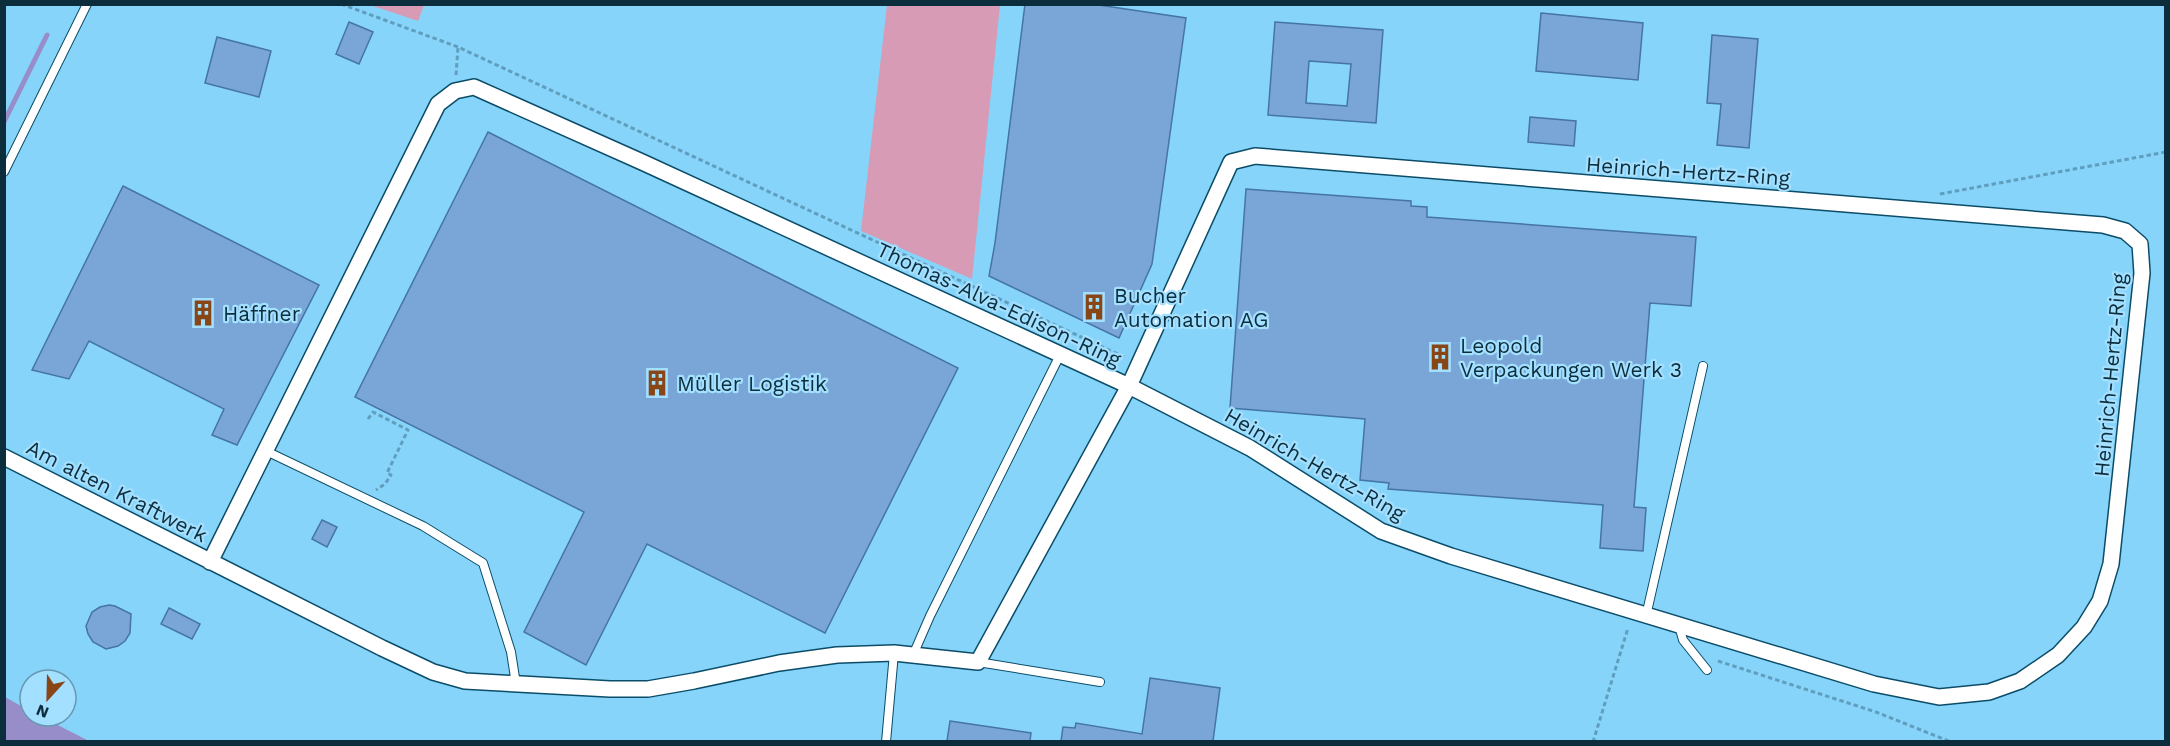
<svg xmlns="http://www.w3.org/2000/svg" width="2170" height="746" viewBox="0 0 2170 746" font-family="'Work Sans',sans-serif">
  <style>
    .green { fill: #d79bb5 }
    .water { fill: #978dc8 }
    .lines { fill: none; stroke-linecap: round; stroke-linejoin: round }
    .stream { stroke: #978dc8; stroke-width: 5 }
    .building { fill: #79a6d7; stroke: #4574a6; stroke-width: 1.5; fill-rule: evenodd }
    .lane-casing { stroke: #0b4d68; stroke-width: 10 }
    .street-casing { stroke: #0b4d68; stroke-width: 18 }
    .path { stroke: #5f9ebd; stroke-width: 3; stroke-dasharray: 4.5 3; stroke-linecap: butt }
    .lane { stroke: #fff; stroke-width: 8 }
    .street { stroke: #fff; stroke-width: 15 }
    .labels { text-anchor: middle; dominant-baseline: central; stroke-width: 4.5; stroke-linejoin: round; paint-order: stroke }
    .street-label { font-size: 21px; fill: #0c2d3c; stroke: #a3dfff }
    .poi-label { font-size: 21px; fill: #0c2d3c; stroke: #a3dfff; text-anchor: start }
  </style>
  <rect width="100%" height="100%" fill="#87d4fb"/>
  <path class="green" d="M370 5H424L418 21Z
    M887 5H1000L972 279 861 231Z"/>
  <path class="water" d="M5 697 30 711V716H40L89 741H5Z"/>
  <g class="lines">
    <path class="stream" d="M4 122 47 35"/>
  </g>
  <path class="building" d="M1025 4H1092L1186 18 1152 264 1119 338 989 276 995 243Z
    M1541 13 1643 23 1638 80 1536 71Z
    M349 22 373 32 359 64 336 54Z
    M1275 22 1383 30 1376 123 1268 115ZM1309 61 1351 64 1347 106 1306 103Z
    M1712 35 1758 39 1749 148 1717 145 1721 104 1707 103Z
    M217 37 271 51 259 97 205 83Z
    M1530 117 1576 121 1574 146 1528 142Z
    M488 132 958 368 825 633 647 544 586 665 524 632 584 512 355 397Z
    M123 186 319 285 237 445 212 435 224 409 89 341 69 379 32 370Z
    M1246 189 1411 201V206L1427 207V217L1696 237 1691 306 1650 303 1634 507 1646 508 1643 551 1600 548 1603 505 1388 489 1389 483 1360 480 1365 419 1230 408Z
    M322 520 337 527 327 547 312 539Z
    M109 605 115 606 131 614 130 633 125 641 118 646 106 649 93 642 88 634 86 626 92 612 100 607Z
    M169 608 200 624 192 639 161 624Z
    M1150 678 1220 688 1213 741H1061L1063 727 1075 728 1076 723 1142 734Z
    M950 721 1031 733 1030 741H947Z"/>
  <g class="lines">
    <g class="lane-casing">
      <path id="lane" d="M4 172 87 4
        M264 450 423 526 483 563 511 652 516 684
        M1646 616 1703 366
        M1679 626 1683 640 1707 670
        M913 655 930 616 1060 355
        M978 662 1100 682
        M886 742 894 653"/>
    </g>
    <g class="street-casing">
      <path id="street" d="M4 457 382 648 433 672 465 681 610 689H648L694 681 779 663 837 655 894 653 978 662 1129 386 1231 162 1255 156 2103 225 2125 231 2140 244 2142 273 2111 564 2100 601 2084 627 2058 655 2020 681 1989 692 1939 697 1874 684 1451 556 1381 531 1250 448 1129 386 642 162 474 87 455 91 438 104 210 562"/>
    </g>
    <path class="path" d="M341 4 458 47 1124 357
      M456 75 458 47
      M1940 194 2166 152
      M368 419 373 412 408 430 387 473 391 475 385 484 376 490
      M1718 661 1876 712 1951 742
      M1593 742 1628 628"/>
    <use href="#lane" class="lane"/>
    <use href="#street" class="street"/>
  </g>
  <defs>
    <g id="building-bare" transform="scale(2.07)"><path d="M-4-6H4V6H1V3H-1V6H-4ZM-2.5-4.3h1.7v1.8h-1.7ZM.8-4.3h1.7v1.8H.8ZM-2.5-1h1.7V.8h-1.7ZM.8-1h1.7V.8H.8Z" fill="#884516" stroke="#a3dfff" stroke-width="2.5" paint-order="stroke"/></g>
  </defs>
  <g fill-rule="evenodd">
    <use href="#building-bare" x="1094" y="307"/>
    <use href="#building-bare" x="203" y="313"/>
    <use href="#building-bare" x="1440" y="357"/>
    <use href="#building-bare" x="657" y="383"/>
  </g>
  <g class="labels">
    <g class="street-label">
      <text transform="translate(1688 171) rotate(4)">Heinrich-Hertz-Ring</text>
      <text transform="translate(999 304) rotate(25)">Thomas-Alva-Edison-Ring</text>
      <text transform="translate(2110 375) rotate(-85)">Heinrich-Hertz-Ring</text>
      <text transform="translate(1315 464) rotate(30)">Heinrich-Hertz-Ring</text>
      <text transform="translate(117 491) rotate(27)">Am alten Kraftwerk</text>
    </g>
    <g class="poi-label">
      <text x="1114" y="295">Bucher<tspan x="1114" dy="24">Automation AG</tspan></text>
      <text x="223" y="313">Häffner</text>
      <text x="1460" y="345">Leopold<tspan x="1460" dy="24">Verpackungen Werk 3</tspan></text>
      <text x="677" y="383">Müller Logistik</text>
    </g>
  </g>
  <rect width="2170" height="746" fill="none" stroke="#0c2d3c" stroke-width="12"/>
  <g transform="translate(48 698) rotate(202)"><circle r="28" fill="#a3dfff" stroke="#6798b1" stroke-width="1.5"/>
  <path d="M0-4.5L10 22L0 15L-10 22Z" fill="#884516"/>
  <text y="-9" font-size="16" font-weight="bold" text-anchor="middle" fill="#0c2d3c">N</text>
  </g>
</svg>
